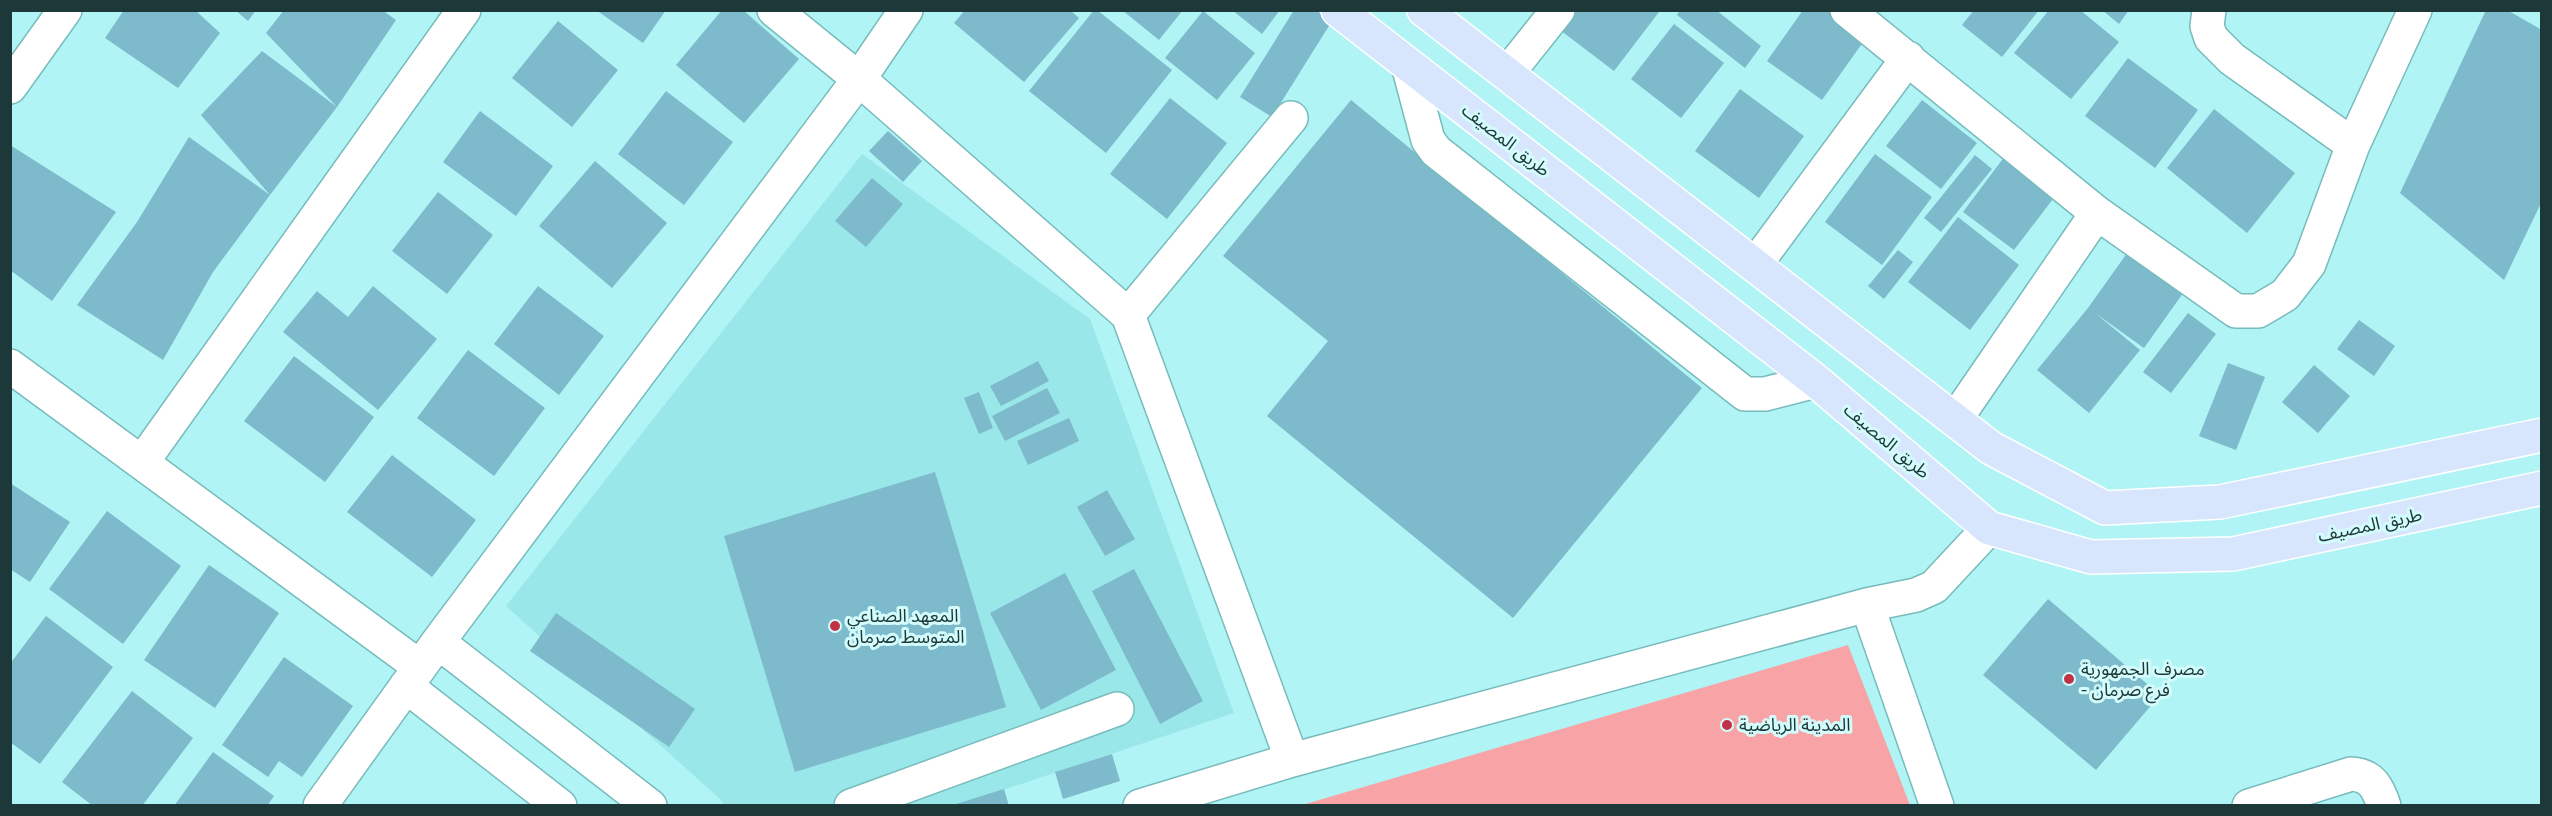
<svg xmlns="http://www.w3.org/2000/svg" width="2552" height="816" viewBox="0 0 2552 816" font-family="Karla,'Noto Sans Arabic',sans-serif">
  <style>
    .built { fill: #99e7e9 }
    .green { fill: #f8a4a7 }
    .building { fill: #7dbacb }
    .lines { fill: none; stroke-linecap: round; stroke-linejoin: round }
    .minor-casing { stroke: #78bbbc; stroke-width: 36 }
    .major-casing { stroke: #fff; stroke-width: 36 }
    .minor { stroke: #fff; stroke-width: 33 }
    .major { stroke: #d7e6fd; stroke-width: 33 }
    .poi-dot { fill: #c13148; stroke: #d4fcfc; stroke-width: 2 }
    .labels { text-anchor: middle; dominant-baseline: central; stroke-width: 6; stroke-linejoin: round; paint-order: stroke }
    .street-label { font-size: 18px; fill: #1c3838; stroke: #d4fcfc }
    .poi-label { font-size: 18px; fill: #1c3838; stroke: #d4fcfc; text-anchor: start }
  </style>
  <rect width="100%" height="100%" fill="#b0f4f5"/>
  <path class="built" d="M862 154 1090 319 1234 713 958 805H724L720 799 506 606Z"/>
  <path class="green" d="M1848 645 1910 805H1302Z"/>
  <path class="building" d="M124 10H195L220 33 178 88 105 38Z
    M235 10H256L248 21Z
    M284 10H382L396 20 337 107 270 195 201 115 262 51 337 107 266 33Z
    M596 10H666L643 43Z
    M722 10H743L799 59 744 123 676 65Z
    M965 10H1070L1079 18 1024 82 954 23Z
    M1094 10H1097L1172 70 1106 153 1029 91Z
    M1122 10H1183L1159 40Z
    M1232 10H1280L1262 34Z
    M1294 10H1315L1332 21 1272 117 1240 97Z
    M1575 10H1658L1659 12 1614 71 1560 30Z
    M1680 10H1716L1761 46 1745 68 1677 15Z
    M1803 10H1827L1866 38 1822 100 1767 61Z
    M1974 10H2039L2002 57 1962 25Z
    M2049 10H2080L2119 42 2071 99 2014 53Z
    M2102 10H2129L2119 24Z
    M2486 10H2507L2542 30V201L2504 280 2400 193Z
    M1203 11 1255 53 1217 100 1165 58Z
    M558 21 618 70 572 127 512 78Z
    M1674 24 1724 63 1681 118 1631 79Z
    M2128 58 2198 110 2155 168 2085 116Z
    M1740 89 1804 136 1759 198 1695 151Z
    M666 91 733 142 684 205 618 154Z
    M1170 98 1227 143 1167 219 1110 174Z
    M1351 100 1702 388 1513 618 1267 416 1328 341 1223 256Z
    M1922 100 1977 143 1941 189 1886 146Z
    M2214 109 2295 173 2247 233 2167 168Z
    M480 111 553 166 516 216 443 162Z
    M888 131 922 161 903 182 869 151Z
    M189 137 270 195 213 272 163 360 77 305 137 222Z
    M10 145 116 212 52 301 10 270Z
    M1875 154 1932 197 1882 265 1825 222Z
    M1975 155 1992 169 1941 232 1924 218Z
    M2005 156 2056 195 2014 250 1963 212Z
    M595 161 667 223 612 288 539 226Z
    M872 178 903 204 866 247 835 221Z
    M438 192 493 235 447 294 392 251Z
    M1958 217 2019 265 1970 330 1908 282Z
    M2135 242 2191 282 2144 348 2095 313 2140 350 2089 413 2037 370 2088 308Z
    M1898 250 1913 262 1884 299 1868 286Z
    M373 286 437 339 378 410 283 332 317 291 348 317Z
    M538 286 604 336 559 395 494 344Z
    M2188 313 2216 334 2171 393 2143 372Z
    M2359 320 2395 346 2374 376 2337 349Z
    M468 350 545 408 494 476 417 418Z
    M294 356 374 417 325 482 244 421Z
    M1038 361 1049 381 1001 406 990 386Z
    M2228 363 2265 377 2236 450 2199 436Z
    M2314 365 2350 396 2318 433 2282 402Z
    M1047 388 1060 413 1005 441 992 416Z
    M979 392 993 428 979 434 964 398Z
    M1069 418 1079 441 1028 465 1017 441Z
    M392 455 476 520 432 577 347 512Z
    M935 472 1006 707 795 772 724 536Z
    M10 483 70 522 30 582 10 569Z
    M1107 490 1135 539 1105 556 1077 507Z
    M107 511 181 566 123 644 49 589Z
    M209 565 279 613 215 708 144 660Z
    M1134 569 1203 701 1160 724 1092 591Z
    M1065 573 1116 670 1041 710 990 613Z
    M2048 599 2160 695 2096 770 1983 675Z
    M556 613 695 709 669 747 530 651Z
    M46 616 113 667 40 764 10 742V664Z
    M284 657 353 706 302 777 279 761 268 777 222 745Z
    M132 691 193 738 142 806H93L62 782Z
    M213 752 274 796 267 806H174Z
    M1112 754 1120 781 1063 799 1055 772Z
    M1004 789 1009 806H953V805Z"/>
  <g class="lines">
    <g class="minor-casing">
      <path id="minor" d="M774 10 859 79 1128 315 1292 760
        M1847 10 2097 213 2236 311H2258L2285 295 2309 264 2353 145 2415 10
        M2209 10 2207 26 2211 38 2232 59 2353 145
        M1408 65 1428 140 1436 151 1745 394H1765L1816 381
        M1507 74 1558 10
        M10 87 65 10
        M1755 265 1908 58
        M1128 315 1291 118
        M10 366 420 667
        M1955 420 2097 213
        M143 461 464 10
        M1867 605 1937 806
        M438 642 650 806
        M406 686 560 806
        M320 806 438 642 859 79 906 10
        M851 806 1117 709
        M1140 806 1292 760 1867 605 1916 595 1934 587 1989 528
        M2249 806 2351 774C2372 775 2378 788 2384 806"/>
    </g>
    <g class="major-casing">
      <path id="major" d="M1338 10 1816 381 1989 528 2091 557 2233 554 2542 488
        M1424 10 1991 448 2105 508 2220 502 2542 435"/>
    </g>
    <use href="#minor" class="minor"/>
    <use href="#major" class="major"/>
  </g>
  <g class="poi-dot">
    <circle cx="835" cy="626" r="6"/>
    <circle cx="2069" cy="679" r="6"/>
    <circle cx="1727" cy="725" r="6"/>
  </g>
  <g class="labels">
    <g class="street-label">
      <text transform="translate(1506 140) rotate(38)">طريق المصيف</text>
      <text transform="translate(1887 441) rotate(40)">طريق المصيف</text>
      <text transform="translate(2370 525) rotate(-12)">طريق المصيف</text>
    </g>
    <g class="poi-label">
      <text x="847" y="616">المعهد الصناعي<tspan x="847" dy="21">المتوسط صرمان</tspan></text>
      <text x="2081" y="669">مصرف الجمهورية<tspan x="2081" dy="21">- فرع صرمان</tspan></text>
      <text x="1739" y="725">المدينة الرياضية</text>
    </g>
  </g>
  <rect width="2552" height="816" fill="none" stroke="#1c3838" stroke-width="24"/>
</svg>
